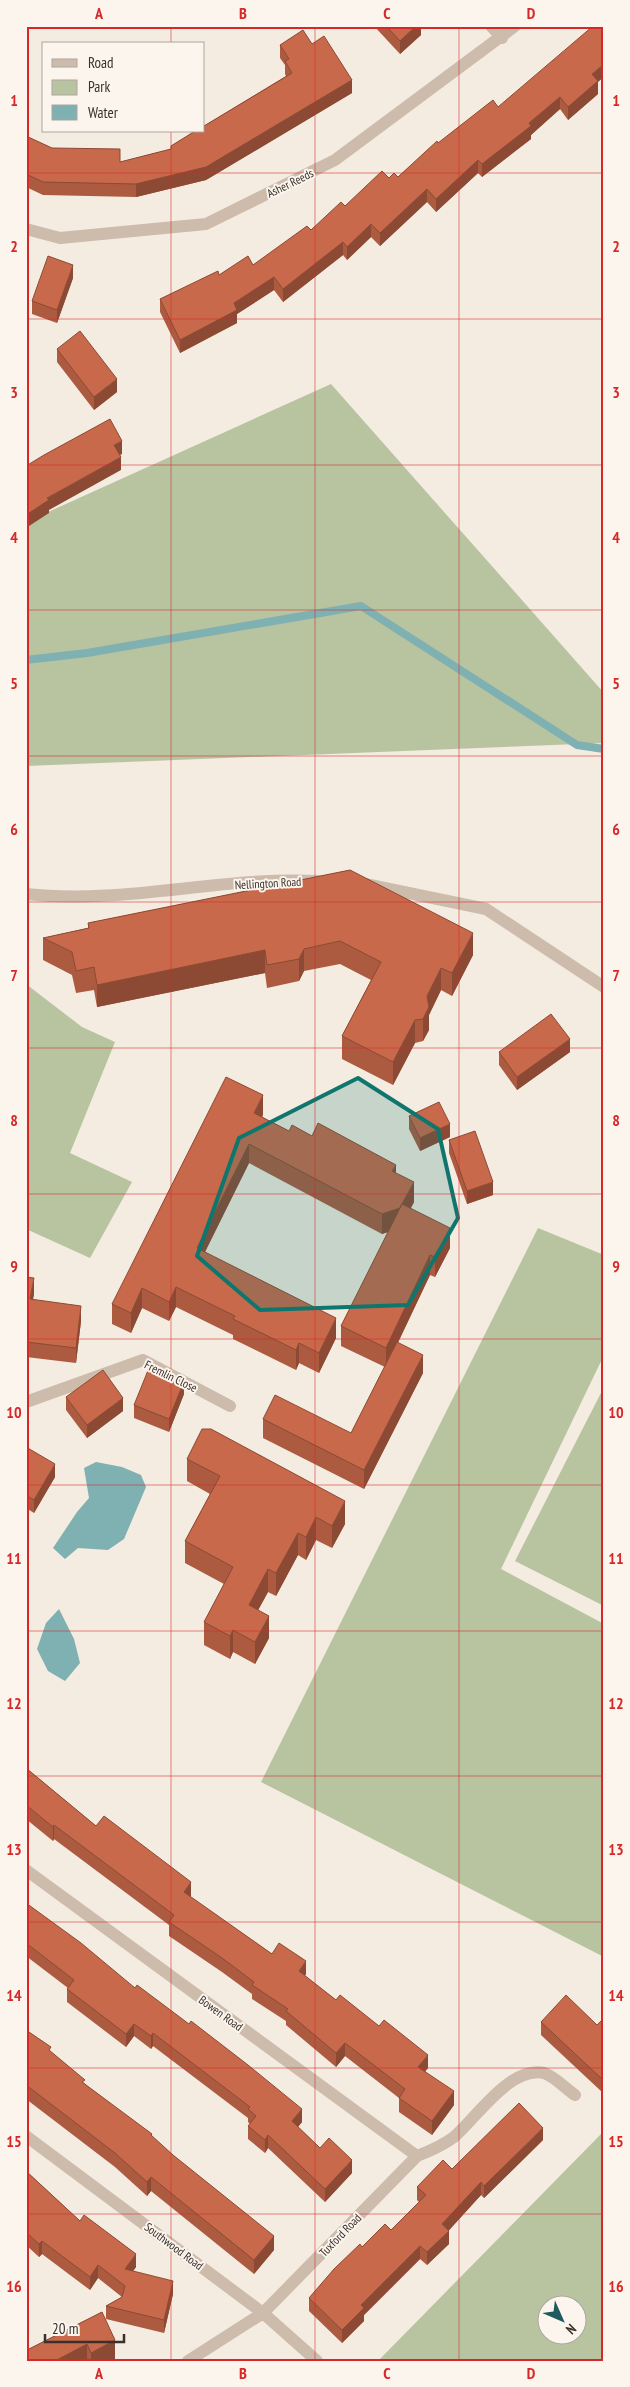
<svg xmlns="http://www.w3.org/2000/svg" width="630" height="2387" viewBox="0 0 630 2387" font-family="'PT Sans Narrow',sans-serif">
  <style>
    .green { fill: #b8c4a0; fill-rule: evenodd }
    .water { fill: #7fb0b2 }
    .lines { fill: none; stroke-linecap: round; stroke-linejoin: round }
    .stream { stroke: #7fb0b2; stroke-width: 8 }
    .minor { stroke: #cdbbac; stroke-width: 12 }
    .wall { fill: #ac5a40 }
    .shaded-wall { fill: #8c4a34 }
    .building { fill: #c8694b; stroke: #8c4a34 }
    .marked { fill: #0f766e; fill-opacity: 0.2; stroke: #0f766e; stroke-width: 4; stroke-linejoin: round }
    .grid { fill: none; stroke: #d62828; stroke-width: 1; stroke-opacity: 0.55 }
    .labels { text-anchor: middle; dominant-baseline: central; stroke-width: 4; stroke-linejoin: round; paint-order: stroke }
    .street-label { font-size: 12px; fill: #3b302b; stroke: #fbf5ee }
    .neatline { fill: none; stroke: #d62828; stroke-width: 2 }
    .grid-label { font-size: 16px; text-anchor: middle; font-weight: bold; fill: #d62828 }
  </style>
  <rect width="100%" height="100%" fill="#f4ebe1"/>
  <path class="green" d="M331 384 604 693V743L26 766V522Z
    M26 984 82 1027 115 1042 70 1153 132 1182 90 1258 26 1229Z
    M538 1228 604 1255V1355L501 1569 604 1624V1957L261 1782Z
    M604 1387V1606L515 1561Z
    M604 2131V2361H378ZM578 2304V2334H548V2304Z"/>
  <path class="water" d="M96 1462 122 1467 141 1475 146 1487 124 1539 108 1550 78 1548 65 1559 53 1548 77 1512 89 1498 84 1468Z
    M59 1609 74 1639 80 1663 65 1681 48 1671 37 1649 46 1623Z"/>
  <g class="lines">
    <path class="stream" d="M26 660 87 653 361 606 577 745 604 749"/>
    <path class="minor" d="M491 26 502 38
      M26 229 60 238 206 224 335 160 515 26
      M365 884 486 909 604 987
      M26 894C124 905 221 876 318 881
      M26 1402 143 1360 230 1406
      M26 1870 417 2156
      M26 2136 263 2313 317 2361
      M188 2361 263 2313 417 2156C430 2151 442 2146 454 2137 477 2117 510 2066 544 2073 554 2076 566 2089 575 2095"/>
  </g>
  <path class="wall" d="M374 26H421V35L400 54Z
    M312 44 352 93 206 180 136 197 43 195 26 187V136L52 148 120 162 171 149V146L286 76 285 74V65L280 58V45Z
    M598 82V94L568 120 560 109 531 135V139L482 177 478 173 436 212 427 202 380 246 371 237 347 260 343 255 283 302 274 290 237 314V323L180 353 160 312V299L219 275 253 265 311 230 345 206 389 178 398 177 438 143 498 107Z
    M73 278 57 323 32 314V301Z
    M57 349 117 392 94 410 57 362Z
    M350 870 473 955 452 996 441 990 429 1015V1030L423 1041 415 1043 393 1085 342 1059V1036L371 980 340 964 304 971 299 981 267 988 265 973 97 1007 94 990 76 993 72 975 43 960V938L88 928V923Z
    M499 1052H570L517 1090 499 1065Z
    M263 1115 262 1117 289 1131 312 1136 396 1173 414 1202 411 1208 450 1248 435 1277 430 1275 398 1342 423 1373 364 1489 263 1438V1419L351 1433 385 1367 341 1346V1326L388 1232 382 1234 249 1163 205 1252 336 1338 319 1373 299 1363 296 1370 233 1339V1335L176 1307 169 1321 142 1308 131 1333 112 1324V1304Z
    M409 1116 450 1137 420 1151 409 1129Z
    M449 1140 493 1195 467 1204 449 1153Z
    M26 1277 34 1294 33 1299 81 1321 76 1363 26 1357Z
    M184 1394 169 1432 134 1418V1405Z
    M66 1397 123 1411 87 1438 66 1410Z
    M26 1447 55 1477 34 1513 26 1508Z
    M187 1459 345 1524 332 1548 316 1540 306 1560 298 1555 276 1596 268 1592 258 1610 269 1638 255 1664 233 1652 230 1659 204 1645V1622L224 1584 185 1563V1541L210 1494 187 1481Z
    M26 1768 96 1826 191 1896 190 1897 272 1954 306 1974 304 1976 336 2000 428 2068 425 2071 454 2105 432 2135 399 2112V2098L345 2056 336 2067 286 2025V2021L252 1999V1994L222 1972 169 1936V1925L54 1839 53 1841 26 1819Z
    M26 1903 302 2122 298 2127 320 2148 352 2173 325 2202 268 2148 265 2153 248 2139V2126L250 2124 248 2122V2118L153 2046 151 2049 134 2036 126 2047 67 2002V1989L68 1988 26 1956Z
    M604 2018V2090L602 2092 541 2035V2022L597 2025Z
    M26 2030 51 2052 85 2084 152 2137 274 2250 254 2274 151 2191 147 2196 115 2167 26 2099Z
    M543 2140 484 2198 481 2195 448 2231 449 2244 427 2265 420 2259 364 2315V2321L342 2343 309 2311V2298L362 2247 391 2230 419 2202 417 2200V2187L452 2169Z
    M26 2171 80 2221 136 2267 133 2271 173 2294 164 2333 106 2319V2306L122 2297 98 2278 90 2290 42 2254 39 2257 26 2245Z
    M102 2312 115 2359 111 2361H26L27 2350Z"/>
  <path class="shaded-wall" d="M416 26H421V35L400 54V41Z
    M604 64V77L598 82V94L568 120V107L592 74Z
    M352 80V93L206 180 136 197V184Z
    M560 97V109L531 135V139L482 177V164Z
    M478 160V173L436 212V199Z
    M427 189V202L380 246V233Z
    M371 224V237L347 260V247Z
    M343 242V255L283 302V289Z
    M73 265V278L57 323V310Z
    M274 277V290L237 314V323L180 353V340L234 303Z
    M117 379V392L94 410V397Z
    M122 441V454L114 458V445Z
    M121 457V470L49 510V513L26 528V515L47 498Z
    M473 933V955L452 996V973Z
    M304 949V971L299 981V959Z
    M265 950V973L97 1007V985Z
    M441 968V990L429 1015V1030L423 1041V1019L427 996Z
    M415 1020V1043L393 1085V1062Z
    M570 1039V1052L517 1090V1077Z
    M263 1095V1115L254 1133V1113Z
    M450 1124V1137L420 1151V1138Z
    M249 1144V1163L197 1268V1248Z
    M396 1165V1184L392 1171Z
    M414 1182V1202L402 1224V1204Z
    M493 1182V1195L467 1204V1191Z
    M400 1208V1228L382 1234V1214Z
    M450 1228V1248L435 1277V1257Z
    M430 1255V1275L386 1368V1348Z
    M34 1278V1294L30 1314V1299Z
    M176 1287V1307L169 1321V1302Z
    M142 1288V1308L131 1333V1313Z
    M81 1306V1321L76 1363V1348Z
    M336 1318V1338L319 1373V1353Z
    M299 1343V1363L296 1370V1350Z
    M423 1355V1373L364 1489V1470Z
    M184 1381V1394L169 1432V1419Z
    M123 1398V1411L87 1438V1425Z
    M55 1464V1477L34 1513V1500Z
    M345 1501V1524L332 1548V1526Z
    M316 1517V1540L306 1560V1537Z
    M298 1533V1555L276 1596V1573Z
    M268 1569V1592L249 1627V1605Z
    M269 1616V1638L255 1664V1642Z
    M233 1630V1652L230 1659V1636Z
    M54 1825V1839L53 1841V1827Z
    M191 1882V1896L184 1906V1892Z
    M306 1961V1974L299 1985V1971Z
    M134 2024V2036L126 2047V2034Z
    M153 2033V2046L151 2049V2036Z
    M345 2043V2056L336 2067V2053Z
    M428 2055V2068L418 2080V2067Z
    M604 2077V2090L602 2092V2079Z
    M454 2091V2105L432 2135V2121Z
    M302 2109V2122L292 2134V2121Z
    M543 2128V2140L484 2198V2186Z
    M268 2135V2148L265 2153V2140Z
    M352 2160V2173L325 2202V2189Z
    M151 2177V2191L147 2196V2182Z
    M481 2182V2195L443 2237 449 2231V2244L427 2265V2252L442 2224Z
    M274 2236V2250L254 2274V2260Z
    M42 2241V2254L39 2257V2244Z
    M420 2246V2259L364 2315V2321L342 2343V2330L361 2305Z
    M136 2254V2267L125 2282V2269Z
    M98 2265V2278L90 2290V2277Z
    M173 2281V2294L164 2333V2320Z
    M115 2340V2359L111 2361H91V2353Z
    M87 2344V2361H55Z"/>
  <path class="building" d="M386 26H416L400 41Z
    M593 26H604V64L592 74 598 81 568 107 560 97 529 123 531 126 482 164 478 160 436 199 427 189 380 233 371 224 347 247 343 242 283 289 274 277 234 303 237 310 180 340 160 299 218 271 219 275 248 256 253 265 307 226 311 230 341 202 345 206 382 171 389 178 394 173 398 177 437 141 438 143 493 100 498 107Z
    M303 30 312 44 324 36 352 80 206 167 136 184 43 182 26 174V136L52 148 120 149V162L171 149V146L195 131H204V126L292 73 285 61 289 59 280 45Z
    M48 256 73 265 57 310 32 301Z
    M80 331 117 379 94 397 57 349Z
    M110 419 122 441 114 445 121 457 47 498 49 500 26 515V466L44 455Z
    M350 870 473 933 452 973 441 968 427 996 429 1007 423 1019 415 1020 393 1062 342 1036 381 962 340 941 304 949 299 959 267 965 265 950 97 985 94 967 76 971 72 952 43 938 89 928 88 923Z
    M551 1014 570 1039 517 1077 499 1052Z
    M226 1077 263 1095 254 1113 289 1131 292 1125 312 1136 318 1123 396 1165 392 1171 414 1182 402 1204 450 1228 435 1257 430 1255 386 1348 341 1326 402 1204 400 1208 382 1214 249 1144 197 1248 336 1318 319 1353 299 1343 296 1350 233 1319 235 1316 176 1287 169 1302 142 1288 131 1313 112 1304Z
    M439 1102 450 1124 420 1138 409 1116Z
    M475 1131 493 1182 467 1191 449 1140Z
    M26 1277 34 1278 30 1299 81 1306 76 1348 26 1342Z
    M397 1342 423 1355 364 1470 263 1419 275 1395 351 1433Z
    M149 1368 184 1381 169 1419 134 1405Z
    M103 1370 123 1398 87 1425 66 1397Z
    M202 1429H211L345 1501 332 1526 316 1517 306 1537 298 1533 276 1573 268 1569 249 1605 269 1616 255 1642 233 1630 230 1636 204 1622 233 1567 185 1541 220 1476 187 1459Z
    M26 1447 55 1464 34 1500 26 1495Z
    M26 1768 96 1826 104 1816 191 1882 184 1892 272 1954 279 1943 306 1961 299 1971 336 2000 340 1995 379 2026 384 2020 428 2055 418 2067 454 2091 432 2121 399 2098 405 2089 345 2043 336 2053 286 2011 288 2009 252 1985 254 1982 222 1958 169 1922 174 1915 54 1825 53 1827 26 1805Z
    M26 1903 81 1943 135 1988 137 1985 189 2024 191 2021 248 2065 302 2109 292 2121 320 2148 329 2138 352 2160 325 2189 268 2135 265 2140 248 2126 256 2116 248 2109 250 2107 153 2033 151 2036 134 2024 126 2034 67 1989 74 1980 26 1943Z
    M566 1995 597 2025 604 2018V2077L602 2079 541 2022Z
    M26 2030 51 2047 49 2050 85 2080 82 2082 152 2134 151 2135 173 2155 274 2236 254 2260 151 2177 147 2182 115 2153 26 2085Z
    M519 2103 543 2128 484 2186 481 2182 442 2224 449 2231 427 2252 420 2246 361 2305 364 2308 342 2330 309 2298 334 2269 360 2244 362 2247 385 2224 391 2230 426 2195 417 2187 443 2160 452 2169Z
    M26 2171 80 2221 84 2215 136 2254 125 2269 173 2281 164 2320 106 2306 122 2297 125 2286 98 2265 90 2277 42 2241 39 2244 26 2232Z
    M102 2312 115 2340 91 2353 87 2344 55 2361H26V2349L27 2350Z"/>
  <path class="marked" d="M358 1078 438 1129 458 1218 408 1305 260 1310 197 1256 239 1138Z"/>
  <path class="grid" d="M171 26V44M315 26V2361M459 26V2361M171 131V2361M26 173H604M26 319H604M26 465H604M26 610H604M26 756H604M26 902H604M26 1048H604M26 1194H604M26 1339H604M26 1485H604M26 1631H604M26 1776H604M26 1922H604M26 2068H604M26 2214H604"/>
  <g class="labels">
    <g class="street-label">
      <text transform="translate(290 183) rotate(-26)">Asher Reeds</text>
      <text transform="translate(268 883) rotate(-3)">Nellington Road</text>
      <text transform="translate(171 1376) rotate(26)">Fremlin Close</text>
      <text transform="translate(221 2013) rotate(36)">Bowen Road</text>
      <text transform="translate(340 2235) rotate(-46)">Tuxford Road</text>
      <text transform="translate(174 2246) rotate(37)">Southwood Road</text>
    </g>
  </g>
  <rect width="630" height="2387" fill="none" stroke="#fbf5ee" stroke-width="55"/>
  <rect x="42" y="42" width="162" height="90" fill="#fbf5ee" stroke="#aea6a0"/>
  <rect x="52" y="59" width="25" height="8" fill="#cdbbac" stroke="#aea6a0"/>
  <text x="88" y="68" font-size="15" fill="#3b302b">Road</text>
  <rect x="52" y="80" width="25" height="15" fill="#b8c4a0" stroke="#aea6a0"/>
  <text x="88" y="92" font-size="15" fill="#3b302b">Park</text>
  <rect x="52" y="105" width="25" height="15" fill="#7fb0b2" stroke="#aea6a0"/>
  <text x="88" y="118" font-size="15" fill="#3b302b">Water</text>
  <g transform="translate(562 2320) rotate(135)"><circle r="24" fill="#fbf5ee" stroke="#aea6a0"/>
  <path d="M0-4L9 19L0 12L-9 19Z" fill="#1f5a5e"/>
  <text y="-8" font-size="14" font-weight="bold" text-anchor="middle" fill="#3b302b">N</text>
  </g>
  <path d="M45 2334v8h79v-8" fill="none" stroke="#3b302b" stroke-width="2.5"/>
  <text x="52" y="2334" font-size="15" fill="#3b302b" stroke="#fbf5ee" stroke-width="4" paint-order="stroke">20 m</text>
  <rect x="28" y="28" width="574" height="2332" class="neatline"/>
  <g class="grid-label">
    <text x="99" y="19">A</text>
    <text x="243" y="19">B</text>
    <text x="387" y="19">C</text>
    <text x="531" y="19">D</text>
    <text x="14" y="106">1</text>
    <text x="616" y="106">1</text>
    <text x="14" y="252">2</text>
    <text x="616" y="252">2</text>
    <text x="14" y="398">3</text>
    <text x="616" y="398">3</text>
    <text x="14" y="543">4</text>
    <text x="616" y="543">4</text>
    <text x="14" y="689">5</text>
    <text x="616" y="689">5</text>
    <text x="14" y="835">6</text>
    <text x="616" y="835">6</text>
    <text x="14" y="981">7</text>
    <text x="616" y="981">7</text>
    <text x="14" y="1126">8</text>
    <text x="616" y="1126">8</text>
    <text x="14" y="1272">9</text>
    <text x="616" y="1272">9</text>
    <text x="14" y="1418">10</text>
    <text x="616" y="1418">10</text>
    <text x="14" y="1564">11</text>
    <text x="616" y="1564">11</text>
    <text x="14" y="1709">12</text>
    <text x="616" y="1709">12</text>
    <text x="14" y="1855">13</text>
    <text x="616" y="1855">13</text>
    <text x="14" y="2001">14</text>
    <text x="616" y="2001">14</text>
    <text x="14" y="2147">15</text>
    <text x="616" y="2147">15</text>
    <text x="14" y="2292">16</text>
    <text x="616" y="2292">16</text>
    <text x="99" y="2379">A</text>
    <text x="243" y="2379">B</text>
    <text x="387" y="2379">C</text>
    <text x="531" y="2379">D</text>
  </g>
</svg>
